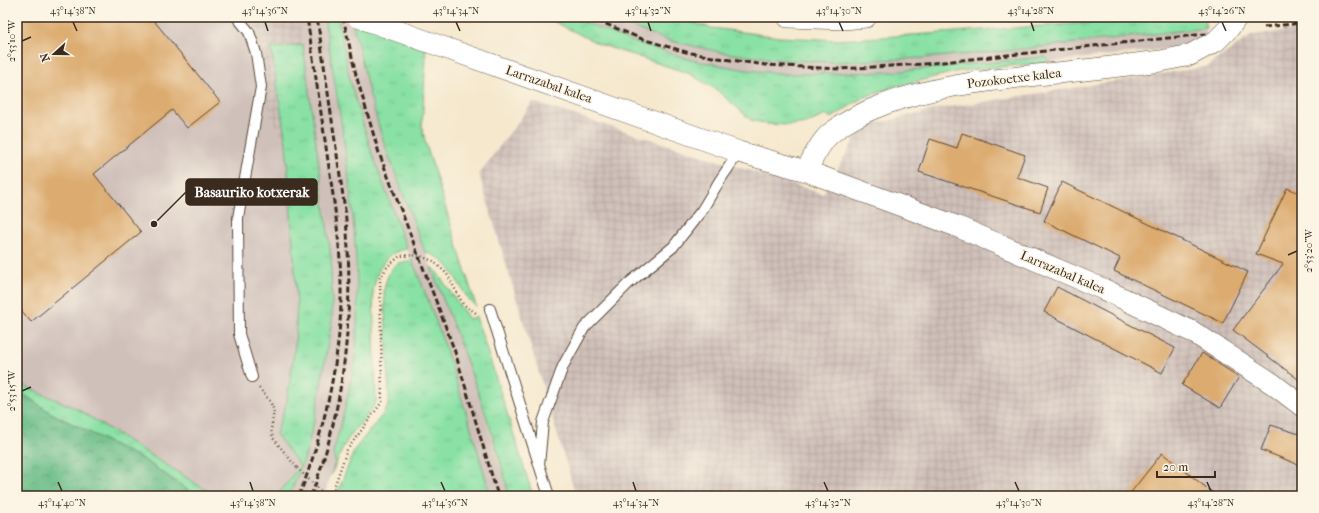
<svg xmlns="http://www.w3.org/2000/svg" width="1319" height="513" viewBox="0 0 1319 513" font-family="'IM FELL French Canon',serif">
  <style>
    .industrial { fill: url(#industrial-grid) }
    .railway { fill: #cfc0ba }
    .grass { fill: url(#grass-tufts); stroke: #628662 }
    .forest { fill: url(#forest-crowns); stroke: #547454 }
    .building { fill: #dcab70 }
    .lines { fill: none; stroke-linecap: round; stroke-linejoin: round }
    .service-casing { stroke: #574638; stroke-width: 12 }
    .minor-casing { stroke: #574638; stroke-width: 22 }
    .path { stroke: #574638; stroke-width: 2.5; stroke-dasharray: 1 3; stroke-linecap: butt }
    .service { stroke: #fff; stroke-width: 10 }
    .minor { stroke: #fff; stroke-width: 21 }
    .rail { stroke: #3b2a1e; stroke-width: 3; stroke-dasharray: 6 3; stroke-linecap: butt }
    .minor-bridge-casing { stroke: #574638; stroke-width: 22; stroke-linecap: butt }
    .path-bridge { stroke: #574638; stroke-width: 2.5; stroke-dasharray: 1 3; stroke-linecap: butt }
    .minor-bridge { stroke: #fff; stroke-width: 21 }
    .ticks { fill: none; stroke: #3b2a1e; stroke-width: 1.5 }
    .labels { text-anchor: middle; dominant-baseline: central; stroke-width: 3; stroke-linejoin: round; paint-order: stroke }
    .street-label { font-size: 13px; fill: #3b2a1e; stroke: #fcf5e5 }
    .leader { fill: none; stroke: #3b2a1e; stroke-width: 1.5 }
    .callout-dot { fill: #3b2a1e; stroke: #fcf5e5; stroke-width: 1.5 }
    .callout { fill: #3b2a1e; stroke: #3b2a1e; stroke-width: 1.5 }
    .callout-label { font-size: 14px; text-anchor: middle; font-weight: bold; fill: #fff }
    .neatline { fill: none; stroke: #3b2a1e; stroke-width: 1.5 }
    .ticks-label { font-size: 10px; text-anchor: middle; fill: #3b2a1e }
  </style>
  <defs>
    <pattern id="industrial-grid" width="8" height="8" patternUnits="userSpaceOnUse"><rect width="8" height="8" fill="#cfc0ba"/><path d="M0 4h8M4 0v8" fill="none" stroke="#b3a59f"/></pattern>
    <pattern id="grass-tufts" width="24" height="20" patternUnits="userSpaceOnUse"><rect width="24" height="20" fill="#89e1a5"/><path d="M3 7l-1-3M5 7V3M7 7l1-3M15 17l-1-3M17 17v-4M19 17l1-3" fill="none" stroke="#77c18e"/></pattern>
    <pattern id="forest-crowns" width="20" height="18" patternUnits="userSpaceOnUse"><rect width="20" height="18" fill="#6ebf8a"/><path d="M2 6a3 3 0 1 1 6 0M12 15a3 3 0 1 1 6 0" fill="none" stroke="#5c9b70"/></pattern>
  </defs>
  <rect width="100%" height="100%" fill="#fcf5e5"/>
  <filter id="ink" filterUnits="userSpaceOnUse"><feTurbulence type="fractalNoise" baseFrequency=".025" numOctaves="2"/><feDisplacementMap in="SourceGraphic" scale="8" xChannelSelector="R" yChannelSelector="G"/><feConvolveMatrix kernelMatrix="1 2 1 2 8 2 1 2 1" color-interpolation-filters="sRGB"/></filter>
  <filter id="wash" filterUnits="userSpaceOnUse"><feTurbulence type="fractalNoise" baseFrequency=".012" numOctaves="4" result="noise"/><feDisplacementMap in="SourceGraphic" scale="16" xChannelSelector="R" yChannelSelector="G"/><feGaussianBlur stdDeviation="0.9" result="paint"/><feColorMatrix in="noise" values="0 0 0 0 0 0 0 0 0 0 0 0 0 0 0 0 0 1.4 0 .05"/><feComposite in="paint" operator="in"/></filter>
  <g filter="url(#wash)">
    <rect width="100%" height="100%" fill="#f5e8cd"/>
    <path class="industrial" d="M253 17H286L300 22 303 45 271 48 286 143 270 118Z
      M1302 29V496H576L479 174 533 102 823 194 862 127 937 109 1206 67 1252 35Z"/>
    <path class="railway" d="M17 17H253L270 118 286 143 297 304 295 345 287 401 276 434 300 466 277 496H216L77 409 23 385 17 379Z
      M299 17H324L346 158 355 232 357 330 350 388 333 453 335 462 324 496H289L305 458 317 408 331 256Z
      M338 17H351L357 49 383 140 471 371 486 419 509 496H491L463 401 447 352 430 305 407 249 372 153 350 81Z
      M572 17H605L667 40 724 53 783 60 833 62 923 58 1005 51 1206 28V37L1200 42 1175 48 1049 62 1046 57 891 72 788 74 747 70 692 60 631 41Z"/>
    <path class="grass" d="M324 17H338L350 81 372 153 407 249C384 252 377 270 373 291L376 402C370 413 361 422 353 432 343 445 338 460 331 475L335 462 333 453C344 413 356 371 357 329 360 224 341 120 324 17Z
      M351 17H393L419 38 425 46 426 56 422 126 425 141 476 306C463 298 455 269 440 259 436 256 430 254 425 252L383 140 369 92Z
      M545 17H572L631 41 692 60 747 70 788 74 891 72 1046 57 1049 62 959 71 886 89 862 98 832 118 826 115 807 123 791 125 768 124 751 120 717 90 688 73 599 44Z
      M605 17H673L712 28 780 37 838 40 1175 17H1203L1204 19 1206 28 1005 51 923 58 833 62 783 60 724 53 667 40Z
      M303 45 331 256 332 319 317 408 305 458 289 496H277L300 466 276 434 287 401 295 345 297 304 286 143 271 48Z
      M412 260C431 306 448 352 462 400 473 432 481 464 491 496H336L355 449 384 413 388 405 389 395 384 290C386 280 389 268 399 263 403 262 408 261 412 260Z
      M431 267 436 271 469 319 476 317 497 381 533 496H509C491 418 459 342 431 267Z
      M17 379 23 385 77 409 216 496H197L144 460 51 413 17 390Z"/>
    <path class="forest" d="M17 390 51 413 144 460 197 496H26L17 490Z"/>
    <g id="blocks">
      <path class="building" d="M17 17H151L220 102 187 128 172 110 94 174 141 232 31 322 17 305Z
        M962 133 1025 155 1017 177 1048 188 1040 212 919 172 930 139 957 148Z
        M1062 182 1248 272 1223 323 1114 271 1120 258 1044 221Z
        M1287 188 1302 194V382L1233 330 1283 264 1256 254Z
        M1057 287 1175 348 1162 373 1044 312Z
        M1202 353 1239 377 1220 408 1182 385Z
        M1271 425 1302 435V466L1261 450Z
        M1162 453 1217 496H1128Z"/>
    </g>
  </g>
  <g filter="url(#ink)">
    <use href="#blocks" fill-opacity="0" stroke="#574638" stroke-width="1"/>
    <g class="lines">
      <g class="service-casing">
        <path id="service" d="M237 17 249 32 256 53 261 87 238 218 239 334 252 377
          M490 309 549 496
          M539 465 543 422 563 366 584 328 628 284 673 247 702 210 720 180 739 152"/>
      </g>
      <g class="minor-casing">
        <path id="minor" d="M788 17 843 19 866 17
          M389 28 739 152 806 171 956 226 1103 289 1193 332 1273 384 1302 406
          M806 171C813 158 820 142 831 133 847 120 866 111 885 104 935 86 984 81 1037 75 1078 71 1120 66 1161 61L1190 55 1216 41 1229 28 1237 17"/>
      </g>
      <path class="path" d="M259 388 270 401 274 411 271 429 273 438 297 468
        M331 496 347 450 382 402 380 278 388 266 400 256 418 255 433 261 447 274 463 304 476 313"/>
      <use href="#service" class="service"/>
      <use href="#minor" class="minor"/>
      <path class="rail" d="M343 17 356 75 379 153 439 309 455 352 498 496
        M589 17 642 39 686 52 724 59 766 65 839 69 924 64 1206 34
        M1264 27 1302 23
        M299 496C321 440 335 382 340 323 344 268 336 214 328 161 321 113 314 65 307 17
        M311 496C346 405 355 307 345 210L317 17"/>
      <g class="minor-bridge-casing">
        <path id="minor-bridge" d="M358 17 389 28"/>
      </g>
      <path class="path-bridge" d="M297 468 326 496"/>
      <use href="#minor-bridge" class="minor-bridge"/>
    </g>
  </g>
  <path class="ticks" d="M73 22 77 31M265 22 268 31M456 22 460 31M648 22 651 31M839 22 843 31M1031 22 1034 31M1222 22 1226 31M22 41 31 37M1288 255 1297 251M22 391 31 387M58 482 62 491M250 482 253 491M441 482 445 491M633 482 636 491M824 482 828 491M1015 482 1019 491M1207 482 1211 491"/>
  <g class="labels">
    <g class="street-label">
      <text transform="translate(1014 78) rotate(-7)">Pozokoetxe kalea</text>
      <text transform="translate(549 84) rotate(19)">Larrazabal kalea</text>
      <text transform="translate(1063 272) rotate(23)">Larrazabal kalea</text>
    </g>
  </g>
  <path class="leader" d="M154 224L186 192"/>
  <circle class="callout-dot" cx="154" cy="224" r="4"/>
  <rect class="callout" x="186" y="179" width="131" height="26" rx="4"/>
  <g class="callout-label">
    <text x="252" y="197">Basauriko kotxerak</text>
  </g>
  <rect width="1319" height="513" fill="none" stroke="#fcf5e5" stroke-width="44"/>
  <g transform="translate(54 54) rotate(249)" stroke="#fcf5e5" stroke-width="3" paint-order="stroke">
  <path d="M0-3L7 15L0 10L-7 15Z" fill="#3b2a1e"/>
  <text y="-6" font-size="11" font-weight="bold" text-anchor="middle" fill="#3b2a1e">N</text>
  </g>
  <path d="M1157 471v6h58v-6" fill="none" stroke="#3b2a1e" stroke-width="2"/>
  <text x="1163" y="471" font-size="12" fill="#3b2a1e" stroke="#fcf5e5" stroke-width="3" paint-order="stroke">20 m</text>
  <rect x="22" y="22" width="1275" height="469" class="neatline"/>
  <g class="ticks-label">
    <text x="73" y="14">43°14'38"N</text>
    <text x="265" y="14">43°14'36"N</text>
    <text x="456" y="14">43°14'34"N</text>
    <text x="648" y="14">43°14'32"N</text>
    <text x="839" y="14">43°14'30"N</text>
    <text x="1031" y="14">43°14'28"N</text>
    <text x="1222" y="14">43°14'26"N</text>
    <text transform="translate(11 41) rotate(-90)" y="4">2°53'10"W</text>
    <text transform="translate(1308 251) rotate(-90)" y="4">2°53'20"W</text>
    <text transform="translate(11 391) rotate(-90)" y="4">2°53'15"W</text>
    <text x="62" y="506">43°14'40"N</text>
    <text x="253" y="506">43°14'38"N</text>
    <text x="445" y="506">43°14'36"N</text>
    <text x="636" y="506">43°14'34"N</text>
    <text x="828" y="506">43°14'32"N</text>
    <text x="1019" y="506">43°14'30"N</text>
    <text x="1211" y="506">43°14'28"N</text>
  </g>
</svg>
